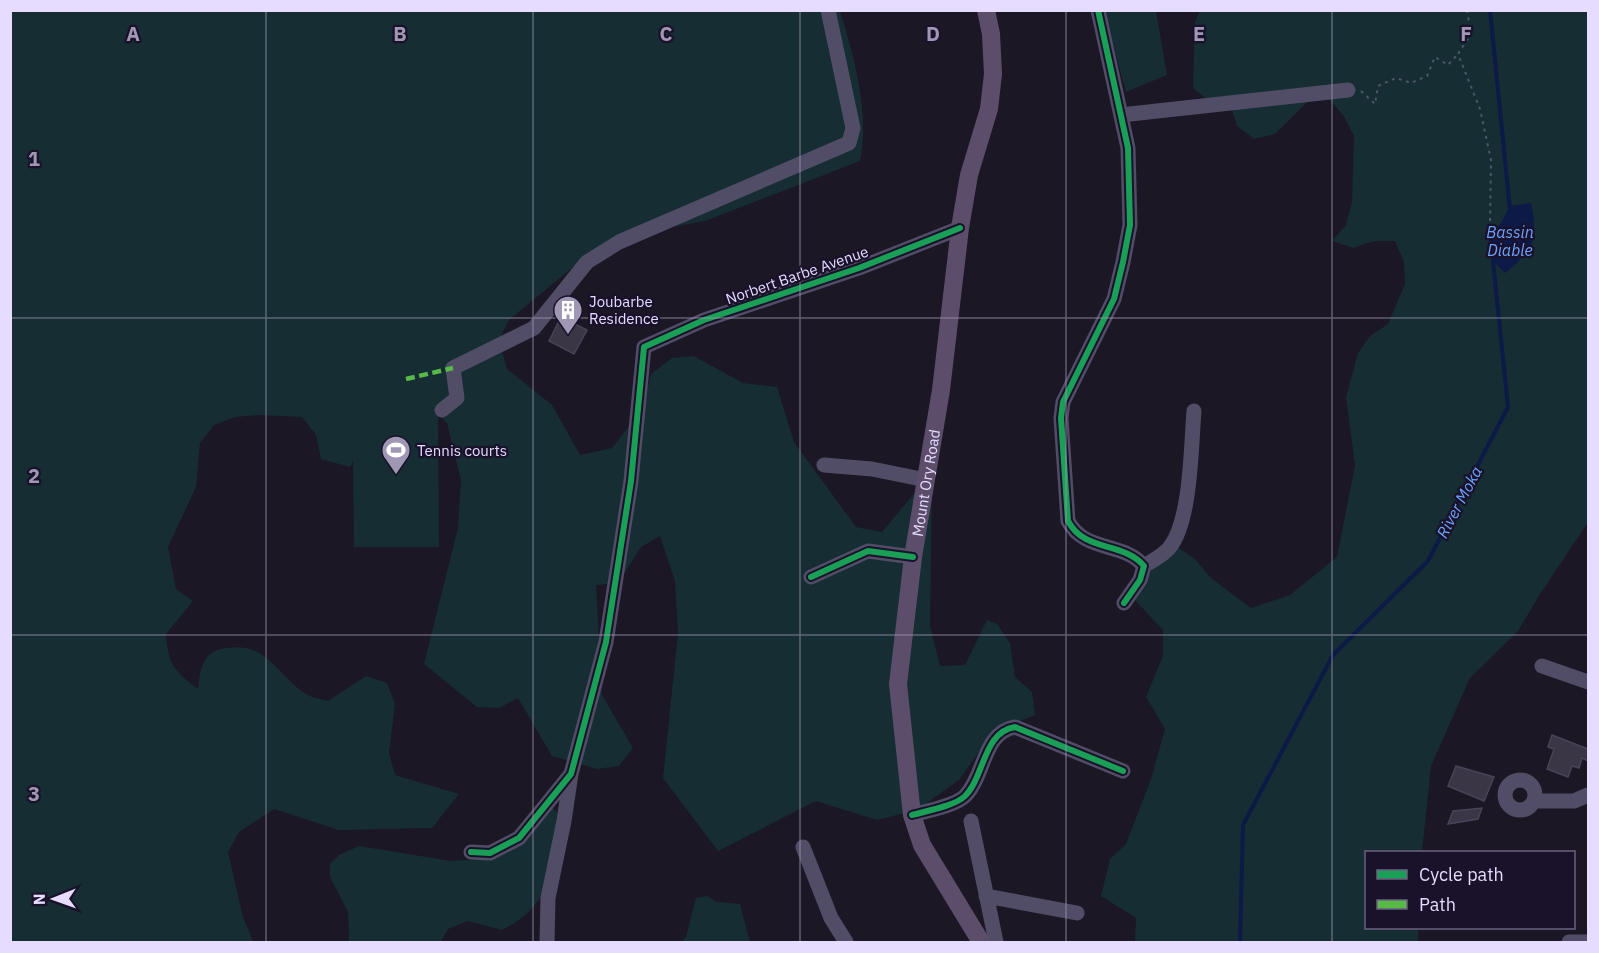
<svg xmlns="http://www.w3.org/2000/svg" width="1599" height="953" viewBox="0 0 1599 953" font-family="'IBM Plex Sans',sans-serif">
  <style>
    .green { fill: #152d33 }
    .water { fill: #0d1947 }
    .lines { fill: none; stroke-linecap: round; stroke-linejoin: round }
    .stream { stroke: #0d1947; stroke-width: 4 }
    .building { fill: #3b3646; stroke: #4a4258; stroke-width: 1.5 }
    .path { stroke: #4c5666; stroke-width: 2; stroke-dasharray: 3 4.5; stroke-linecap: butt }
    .minor { stroke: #524d66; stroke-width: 15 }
    .major { stroke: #5c4e6a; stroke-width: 18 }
    .quiet { stroke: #58b947; stroke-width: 4.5; stroke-dasharray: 9 4.5; stroke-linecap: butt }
    .cycleway-casing { stroke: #1a112b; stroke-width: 10 }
    .cycleway { stroke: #1a9f57; stroke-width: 6 }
    .grid { fill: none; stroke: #9f97b3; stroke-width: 1.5; stroke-opacity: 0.55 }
    .labels { text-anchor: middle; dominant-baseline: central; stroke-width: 4.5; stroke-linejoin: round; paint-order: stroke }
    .street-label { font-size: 15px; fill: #e5dcff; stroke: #1a112b }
    .poi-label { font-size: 15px; fill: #e5dcff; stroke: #1a112b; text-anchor: start }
    .water-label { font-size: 16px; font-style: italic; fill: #6ba3fe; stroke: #1a112b }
    .grid-label { font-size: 20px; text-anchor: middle; font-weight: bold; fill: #9f97b3; stroke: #1a112b; stroke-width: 4.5; stroke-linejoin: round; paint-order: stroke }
  </style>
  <rect width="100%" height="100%" fill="#1c1725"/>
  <path class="green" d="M10 11H840C854 56 870 114 860 161L705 221 618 237 590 253 509 320 499 340 507 369 552 405 580 455 612 448 643 408 651 374 672 358 694 356 743 383 777 387 794 442 856 527 882 532 922 484 932 488 930 626 940 666 965 665 987 620 997 624 1010 643 1015 677 1032 692 1035 715 993 732 959 780 917 810 877 820 816 801 718 851 663 778 678 633 675 581 660 536 641 547 618 583 596 585 602 695 633 748 619 766 597 769 552 756 518 698 499 708 477 707 424 664 458 528 461 480 447 423 438 415 439 547H354L353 461 350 467 321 459 316 435 302 417 258 415 235 417 214 425 200 443 196 487 168 547 176 589 193 601 166 634C168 664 174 671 198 689 200 673 201 653 221 649 267 639 274 673 306 694 312 698 321 699 328 701L366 676 387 683 395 704 389 753 395 775 459 794 432 828 339 830 274 809 239 832 228 852 243 917 253 942H11Z
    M1104 11H1156L1167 75 1126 92Z
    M1200 11H1588V522L1540 594 1518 631 1470 678 1431 766 1422 852H1366V928H1418V942H1135L1136 918 1101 896 1110 859 1126 844 1151 779 1165 729 1146 697 1163 656V630L1132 597 1144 578 1176 546 1195 559 1211 578 1251 608 1290 595 1337 557 1355 465 1346 397 1358 353 1370 336 1388 324 1405 284 1404 262 1395 241H1374L1353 248 1332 241 1346 225 1352 202 1354 136 1343 115 1327 97 1306 103 1275 134 1254 139 1237 126 1230 104 1210 102 1193 88 1195 22Z
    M552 807 560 816 543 894C532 911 520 921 502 930L468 921 448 929 441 942H349L348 912 330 877V864L339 855 359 846 451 861 488 858Z
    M707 896 717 902 740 904 750 942H682L686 937 696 898Z"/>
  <path class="water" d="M1531 203C1538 240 1535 249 1505 273L1493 261 1488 238 1501 223 1510 206Z"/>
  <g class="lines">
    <path class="stream" d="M1490 10 1510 210
      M1240 942 1243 825 1333 655 1428 561 1508 407 1493 261 1495 258"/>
  </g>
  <path class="building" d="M561 317 587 330 574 354 549 341Z
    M1552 735 1588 749V761L1582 758 1579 768 1572 766 1568 777 1547 769 1554 749 1548 747Z
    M1456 766 1494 777 1484 801 1448 786Z
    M1482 808 1478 819 1448 824 1453 811Z"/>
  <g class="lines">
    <path class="path" d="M1467 10 1471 34 1458 54 1480 109 1491 160 1490 225
      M1361 91 1375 104 1378 86 1396 78 1411 83 1427 76 1435 57 1448 65 1458 54"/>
    <path class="minor" d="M1098 10 1128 148 1130 225 1123 262 1114 299 1063 402 1061 418 1068 521C1085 553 1123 541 1144 566L1140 580 1124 603
      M1121 115 1348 90
      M442 410 457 398 453 368 534 328 587 262 619 242 849 143 853 128 828 10
      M824 465 872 469 926 480
      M1144 566C1152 561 1164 555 1170 547 1191 520 1191 447 1194 411
      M811 577 868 551 913 557
      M1542 666 1588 682
      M1505 795a15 15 0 1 1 30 0a15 15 0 1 1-30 0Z
      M1534 801H1574L1588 795
      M912 815C926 811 955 806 965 796 985 776 983 732 1015 727L1123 771
      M971 821 996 942
      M803 847 831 918 846 942
      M471 852 490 853 519 838 571 774 606 642 631 481 644 347 704 320 859 268 960 228
      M986 896 1077 913
      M547 942 548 898 564 821 571 774
      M1569 942H1587"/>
    <path class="major" id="s1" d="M981 942 922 845 912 815 898 684 913 557 941 390 960 228 969 175 989 109 993 74 991 34 986 10"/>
    <path class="quiet" d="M406 379 453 368"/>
    <g class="cycleway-casing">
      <path id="cycleway" d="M1098 10 1128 148 1130 225 1123 262 1114 299 1063 402 1061 418 1068 521C1085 553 1123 541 1144 566L1140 580 1124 603
        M811 577 868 551 913 557
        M912 815C926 811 955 806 965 796 985 776 983 732 1015 727L1123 771
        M471 852 490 853 519 838 571 774 606 642 631 481 644 347 704 320 859 268 960 228"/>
    </g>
    <use href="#cycleway" class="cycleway"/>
  </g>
  <path class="grid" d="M266 10V942M533 10V942M800 10V942M1066 10V942M1332 10V942M10 318H1588M10 635H1588"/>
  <defs>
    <g id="building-pin" transform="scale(1.5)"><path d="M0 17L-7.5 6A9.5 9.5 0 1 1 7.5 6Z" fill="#9f97b3" stroke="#1a112b"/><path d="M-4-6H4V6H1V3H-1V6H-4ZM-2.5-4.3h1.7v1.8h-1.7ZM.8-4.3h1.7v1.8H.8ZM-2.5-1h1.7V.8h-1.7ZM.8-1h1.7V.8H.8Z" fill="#fff"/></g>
    <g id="stadium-pin" transform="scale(1.5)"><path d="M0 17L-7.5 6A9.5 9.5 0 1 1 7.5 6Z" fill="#9f97b3" stroke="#1a112b"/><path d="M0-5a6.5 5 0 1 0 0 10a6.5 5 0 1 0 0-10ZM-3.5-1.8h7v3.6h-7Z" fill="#fff"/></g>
  </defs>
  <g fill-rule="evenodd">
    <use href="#building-pin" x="568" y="310"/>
    <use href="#stadium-pin" x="396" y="450"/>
  </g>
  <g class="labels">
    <g class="street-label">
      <text transform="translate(797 275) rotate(-19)">Norbert Barbe Avenue</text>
      <text stroke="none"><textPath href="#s1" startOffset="480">Mount Ory Road</textPath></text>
    </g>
    <g class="poi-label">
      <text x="589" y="301">Joubarbe<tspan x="589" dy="17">Residence</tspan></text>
      <text x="417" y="450">Tennis courts</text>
    </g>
    <g class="water-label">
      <text x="1510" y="232">Bassin<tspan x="1510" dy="18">Diable</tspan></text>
      <text transform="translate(1459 502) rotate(-62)">River Moka</text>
    </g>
  </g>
  <g class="grid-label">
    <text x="133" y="41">A</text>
    <text x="400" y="41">B</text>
    <text x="666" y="41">C</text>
    <text x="933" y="41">D</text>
    <text x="1199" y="41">E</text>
    <text x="1466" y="41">F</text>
    <text x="34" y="166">1</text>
    <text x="34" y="483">2</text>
    <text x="34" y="801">3</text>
  </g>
  <rect width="1599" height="953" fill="none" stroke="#e5dcff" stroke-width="24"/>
  <rect x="1365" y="851" width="210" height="78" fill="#1a112b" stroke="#6b6280" stroke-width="1.5"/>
  <rect x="1377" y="870" width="30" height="9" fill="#1a9f57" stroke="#6b6280" stroke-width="1.5"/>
  <text x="1419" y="881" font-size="18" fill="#e5dcff">Cycle path</text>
  <rect x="1377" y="900" width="30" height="9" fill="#58b947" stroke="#6b6280" stroke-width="1.5"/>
  <text x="1419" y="911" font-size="18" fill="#e5dcff">Path</text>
  <g transform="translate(54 899) rotate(269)" stroke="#1a112b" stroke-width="4.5" paint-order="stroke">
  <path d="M0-4.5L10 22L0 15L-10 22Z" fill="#e5dcff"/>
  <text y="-9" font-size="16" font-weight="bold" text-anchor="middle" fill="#e5dcff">N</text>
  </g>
</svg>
